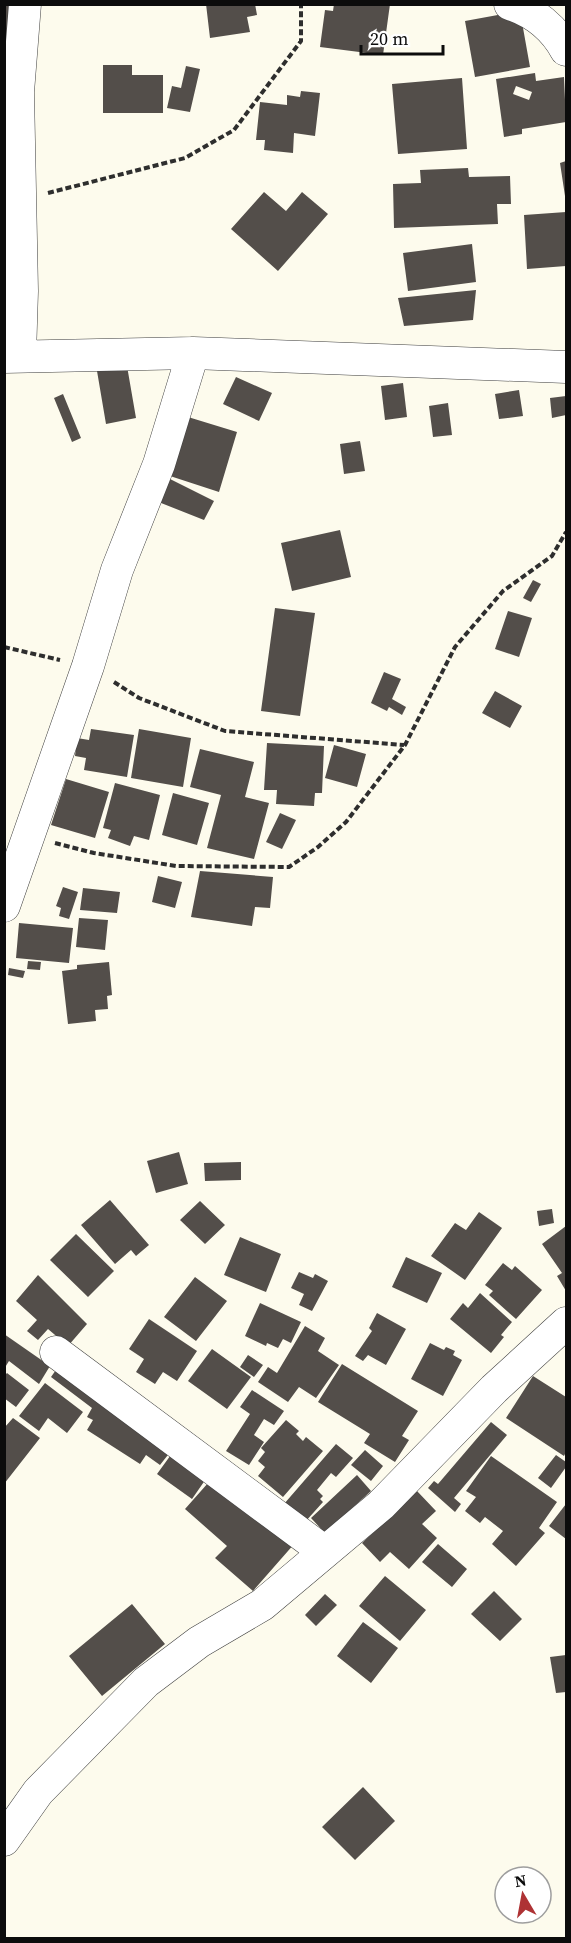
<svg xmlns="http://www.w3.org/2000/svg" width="571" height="1943" viewBox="0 0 571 1943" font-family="'Source Serif 4',serif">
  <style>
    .building { fill: #534e4a; fill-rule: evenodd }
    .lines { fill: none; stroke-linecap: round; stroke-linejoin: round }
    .minor-casing { stroke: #3f3f3f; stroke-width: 33 }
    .path { stroke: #2e2e2e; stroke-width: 4; stroke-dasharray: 6 3; stroke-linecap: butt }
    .minor { stroke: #fff; stroke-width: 32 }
  </style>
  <rect width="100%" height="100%" fill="#fdfbed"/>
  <path class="building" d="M4 4H14L9 38 4 37Z
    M206 4H255L257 15 247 17 250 32 210 38Z
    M334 4H390L383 55 320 47 325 10 333 11Z
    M520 11 530 67 475 77 465 21Z
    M103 65H132V75H163V113H103Z
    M186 66 200 69 190 112 167 108 172 86 181 88Z
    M535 73 536 81 564 77 566 122 522 129V134L504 137 496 79ZM516 86 532 92 529 100 513 94Z
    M462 78 467 149 398 154 392 84Z
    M301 91 320 93 315 136 294 133 293 153 264 150 265 140H256L260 102 287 105V95L300 97Z
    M566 161V196H565L560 163Z
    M468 168 469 177 510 176 511 204H497L498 224 394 228 393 184 421 183 420 170Z
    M264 192 286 211 302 192 328 214 278 271 231 229Z
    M566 212V266L527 269 524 215Z
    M472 244 476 282 408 291 403 253Z
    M476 290 473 320 404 326 398 298Z
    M127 366 136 418 106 424 97 371Z
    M236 377 272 393 259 421 223 404Z
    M403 383 407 417 385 420 381 386Z
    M519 390 523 416 499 419 495 394Z
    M63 394 81 438 72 442 54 398Z
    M566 396V415L552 418 550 398Z
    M448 403 452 435 433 437 429 406Z
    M188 417 237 432 219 492 170 476Z
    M360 441 365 471 344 474 340 444Z
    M170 479 214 501 204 520 156 501Z
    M340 530 351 577 292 591 281 543Z
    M533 580 541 584 531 602 523 598Z
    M275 608 315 613 300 716 261 711Z
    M508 611 532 618 519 657 495 649Z
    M384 672 401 679 392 699 406 707 402 715 389 707 387 711 371 703Z
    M495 691 522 706 510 728 482 713Z
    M91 729 134 735 127 777 84 770 86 758 75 756 77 738 89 740Z
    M139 729 191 738 183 787 131 778Z
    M267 743 324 746 322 793H315L314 806 276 804 277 790H264Z
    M334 745 366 754 357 787 325 778Z
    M200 749 254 762 245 797 269 803 254 859 207 848 221 795 190 787Z
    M66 779 109 792 95 838 51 825Z
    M115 783 160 795 149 840 134 836 130 846 108 838 111 830 103 828Z
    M173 793 209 803 197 845 162 835Z
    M280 813 296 820 282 849 266 842Z
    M200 871 273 877 270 908 255 907 252 926 191 917Z
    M158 876 182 882 175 908 152 902Z
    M63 887 78 892 69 919 59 916 61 908 56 906Z
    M83 888 120 892 117 913 80 910Z
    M79 918 108 920 105 950 76 947Z
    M19 923 73 928 69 963 16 958Z
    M28 961 41 962 40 970 27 969Z
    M109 962 112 995 107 996 108 1009 95 1010 96 1021 68 1024 62 971 77 969V965Z
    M9 968 25 971 23 978 8 975Z
    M179 1152 188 1184 156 1193 147 1161Z
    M241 1162V1180L205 1181 204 1163Z
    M110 1200 149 1245 136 1256 131 1250 115 1264 81 1225Z
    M200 1201 225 1225 205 1244 180 1220Z
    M552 1209 554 1223 539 1226 537 1211Z
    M479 1212 502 1228 465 1280 431 1256 455 1223 466 1230Z
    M566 1226V1291L557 1276 562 1273 542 1244Z
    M76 1234 114 1271 88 1297 50 1260Z
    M240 1237 281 1254 266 1292 224 1275Z
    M406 1257 442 1273 427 1303 392 1287Z
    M503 1263 512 1270 515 1266 542 1290 516 1319 489 1295 493 1291 485 1285Z
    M299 1272 313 1278 315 1274 328 1281 312 1311 299 1305 304 1294 291 1288Z
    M38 1275 87 1324 68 1346 48 1329 38 1340 27 1331 37 1320 16 1301Z
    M195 1277 227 1301 196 1341 164 1317Z
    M480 1293 512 1322 501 1335 504 1337 491 1353 450 1319 463 1303 468 1308Z
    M260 1303 301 1322 291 1343 283 1339 278 1348 267 1343 266 1346 245 1336Z
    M377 1313 406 1329 386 1365 368 1355 363 1361 355 1356 372 1331 369 1328Z
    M149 1319 197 1351 177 1381 163 1372 155 1384 136 1372 144 1359 129 1349Z
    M305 1326 325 1338 318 1351 339 1365 316 1398 299 1387 288 1402 258 1382 268 1367 277 1373Z
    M4 1334 50 1366 39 1384 9 1361 4 1369Z
    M430 1343 444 1350 446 1347 455 1351 453 1355 462 1360 443 1396 411 1379Z
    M212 1349 251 1377 227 1409 188 1381Z
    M248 1355 263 1365 254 1377 240 1367Z
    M342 1364 418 1411 402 1436 409 1440 395 1462 364 1443 370 1434 318 1402Z
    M58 1367 171 1451 160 1465 146 1455 140 1464 87 1430 93 1420 87 1417 92 1408 51 1377Z
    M7 1373 29 1390 16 1407 4 1398V1376Z
    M533 1376 566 1397V1452L564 1456 506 1418Z
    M45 1383 83 1412 67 1433 48 1418 39 1431 19 1416Z
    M252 1390 284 1411 274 1425 264 1419 254 1435 264 1442 249 1465 226 1451 250 1414 240 1407Z
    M13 1418 40 1438 4 1484V1428Z
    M286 1420 299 1431 296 1434 303 1441 306 1437 323 1451 283 1497 258 1476 265 1467 258 1461 265 1452 261 1448Z
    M491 1422 507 1435 454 1498 461 1504 455 1512 428 1488 434 1481 438 1484Z
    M336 1444 353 1458 336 1477 331 1473 317 1490 323 1496 320 1499 323 1502 305 1522 284 1504Z
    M365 1450 383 1466 371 1481 351 1465Z
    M173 1452 208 1476 192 1499 157 1474Z
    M556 1455 566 1462V1467L551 1488 538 1478Z
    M491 1456 557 1502 539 1528 545 1533 516 1566 492 1544 503 1531 485 1517 480 1523 465 1511 476 1497 466 1491Z
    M216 1474 295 1543 253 1591 215 1558 227 1546 185 1509Z
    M357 1475 371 1491 325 1533 311 1518Z
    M417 1491 436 1511 422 1524 437 1538 409 1569 390 1552 380 1562 362 1543Z
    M566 1504V1539L549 1526Z
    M438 1544 467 1569 452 1587 422 1562Z
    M385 1576 426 1610 400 1641 359 1606Z
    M494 1591 522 1619 500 1641 471 1614Z
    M325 1594 337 1605 316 1626 305 1615Z
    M132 1604 165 1644 102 1696 69 1656Z
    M363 1622 398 1648 371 1683 337 1656Z
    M566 1655V1692L556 1693 550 1657Z
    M363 1787 395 1821 355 1860 322 1827Z"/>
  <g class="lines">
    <g class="minor-casing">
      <path id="minor" d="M510 4C534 12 554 28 566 50
        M20 355 22 291 18 92 25 4
        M4 357 193 353 566 367
        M4 906 88 666 117 570 159 464 193 353
        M56 1352 325 1552
        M4 1840 38 1792 146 1682 199 1642 262 1605 381 1505 494 1389 566 1323"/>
    </g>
    <path class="path" d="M48 193 185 158 234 130 301 41V4
      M4 647 60 660
      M114 682 139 698 225 731 404 745
      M55 843 94 853 176 866 289 867 318 847 346 822 405 745 455 647 503 591 552 556 566 532"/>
    <use href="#minor" class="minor"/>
  </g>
  <rect width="571" height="1943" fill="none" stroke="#0c0c0c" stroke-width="12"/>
  <g transform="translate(523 1895) rotate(350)"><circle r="28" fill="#ffffff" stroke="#9e9e9e" stroke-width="1.5"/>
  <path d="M0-4.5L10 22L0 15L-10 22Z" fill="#ae3234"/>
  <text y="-9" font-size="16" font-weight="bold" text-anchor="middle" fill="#0c0c0c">N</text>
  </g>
  <path d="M361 45v9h82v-9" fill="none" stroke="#0c0c0c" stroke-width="3"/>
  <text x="370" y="45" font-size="18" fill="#0c0c0c" stroke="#ffffff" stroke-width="4.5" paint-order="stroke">20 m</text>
</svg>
